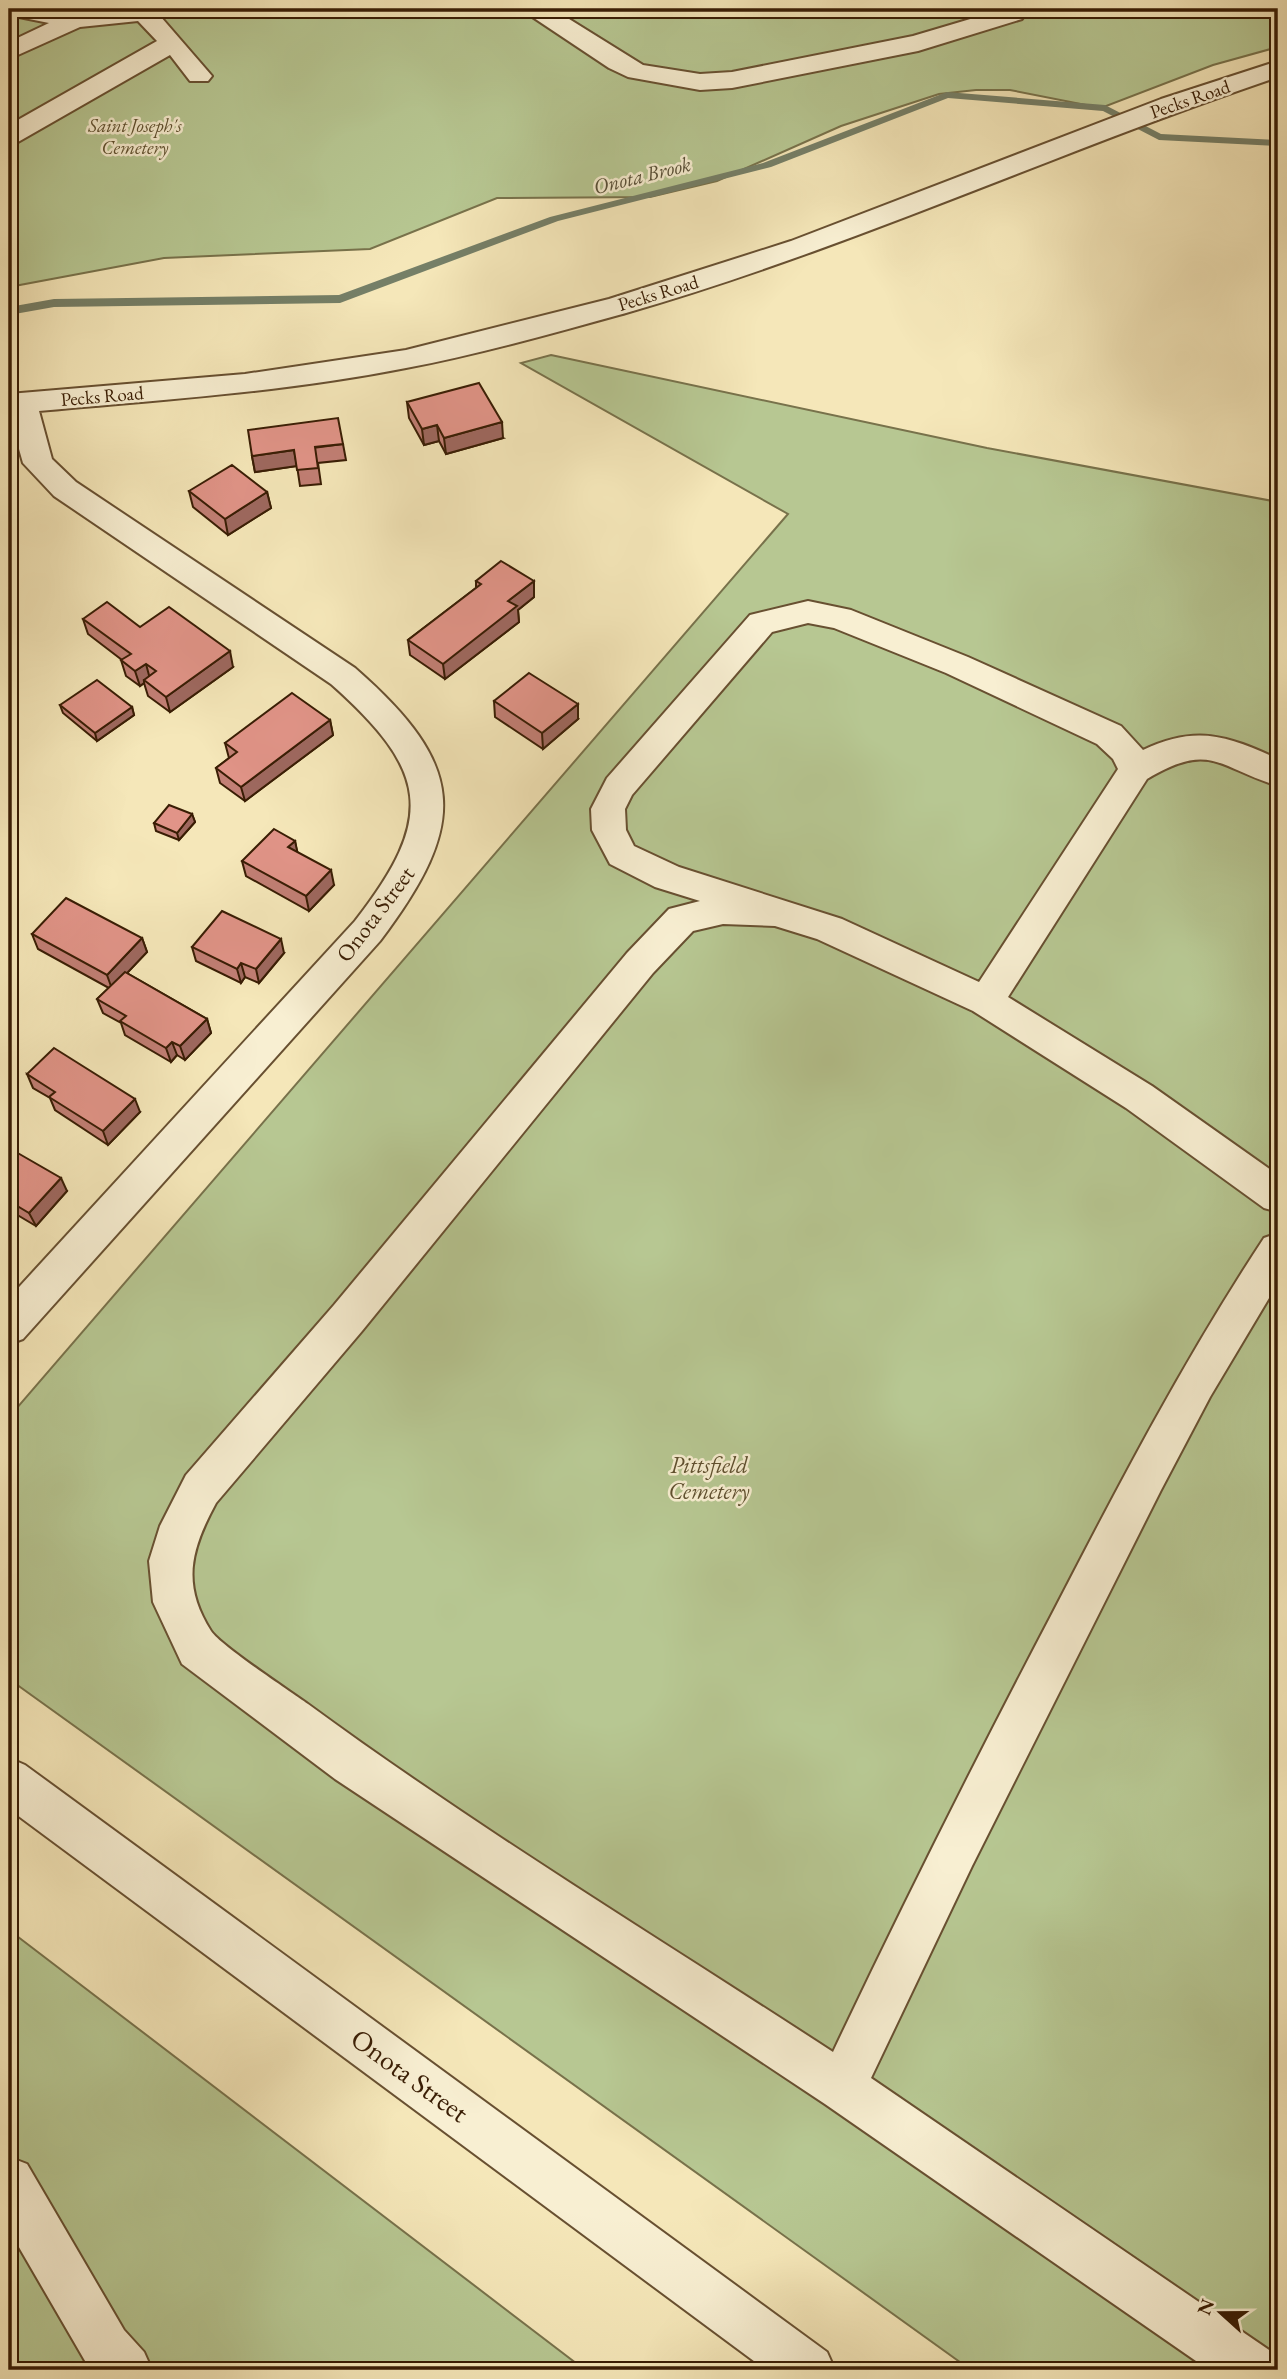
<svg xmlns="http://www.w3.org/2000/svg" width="1287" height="2379" viewBox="0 0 1287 2379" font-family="'EB Garamond',serif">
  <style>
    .green { fill: #b7c792; stroke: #78724b; stroke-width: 2 }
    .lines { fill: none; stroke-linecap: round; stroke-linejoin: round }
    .stream { fill: #757f67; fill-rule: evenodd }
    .minor-casing { stroke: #685031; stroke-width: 4 }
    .minor { fill: #f8efd2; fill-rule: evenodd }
    .wall { fill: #c27f75; stroke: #391d04; stroke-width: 2 }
    .shaded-wall { fill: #9e685f; stroke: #391d04; stroke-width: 2 }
    .building { fill: #e19488; stroke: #391d04; stroke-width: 2 }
    .labels { text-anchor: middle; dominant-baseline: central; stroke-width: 5; stroke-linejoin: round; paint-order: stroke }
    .far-street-label { font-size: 19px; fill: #391d04; stroke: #f8efd2 }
    .far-park-label { font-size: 19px; font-style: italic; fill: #5f502f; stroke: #f8efd2 }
    .far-water-label { font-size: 21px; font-style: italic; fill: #574e36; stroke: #f8efd2 }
    .street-label { font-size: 23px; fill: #391d04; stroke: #f8efd2 }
    .park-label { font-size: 23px; font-style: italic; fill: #5f502f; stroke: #f8efd2 }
    .near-street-label { font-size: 28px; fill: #391d04; stroke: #f8efd2 }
  </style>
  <rect width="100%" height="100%" fill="#f5e7b9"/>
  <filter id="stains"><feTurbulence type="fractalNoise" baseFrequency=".00286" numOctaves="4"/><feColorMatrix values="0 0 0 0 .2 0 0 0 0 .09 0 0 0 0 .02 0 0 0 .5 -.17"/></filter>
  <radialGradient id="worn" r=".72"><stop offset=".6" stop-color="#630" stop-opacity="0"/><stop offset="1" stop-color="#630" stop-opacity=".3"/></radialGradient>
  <path class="green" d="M9 9H1278V47L1213 65 1101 108 1010 90H976L939 94 841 126 717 181 650 197 497 198 370 249 164 258 9 287Z
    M551 355 987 448 1278 502V2370H971L9 1679V1417L788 514 521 363Z
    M9 1930 585 2370H9Z"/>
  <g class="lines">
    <path class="stream" d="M947 92 1105 105 1161 134 1278 140V146L1159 140 1103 111 948 98 771 167 558 221 340 303 54 307 9 315V307L54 299 339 295 550 217 763 163Z"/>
    <g class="minor-casing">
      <path id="minor" d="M9 9H76L82 12 154 9 212 76 208 81H190L170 55 18 142 9 144V125L157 41 138 21 80 27 9 59V42L49 23 9 15Z
        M525 9H553L643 65 700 74 732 72 913 36 1004 9H1022L1025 14 1022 19 918 51 732 88 700 90 628 77 609 68 528 14Z
        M1278 61V77C1059 151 848 249 626 313 554 333 479 354 406 368 285 392 161 400 39 411L52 459 76 482 355 668C467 766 469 823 380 941L23 1339 9 1344V1298L355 921C436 817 429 771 331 684L54 496 23 463 9 414V394L245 374 406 350 609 299 791 241 1161 99Z
        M808 601 851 610 968 657 1121 726 1143 750C1195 725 1227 735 1278 759V786C1217 767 1211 741 1147 779L1008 997 1152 1086 1278 1175V1212L1264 1208 1126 1108 973 1011 817 939 775 926 723 924 693 931 653 973 362 1331 216 1503C191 1549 181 1584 211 1631 221 1646 290 1691 308 1704 477 1828 658 1938 833 2052 903 1904 977 1757 1053 1612 1119 1484 1185 1358 1264 1238L1278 1233V1283L1210 1397 1161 1490 972 1866 871 2078 1272 2352 1278 2370H1209L825 2104 335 1779 182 1664 153 1602 149 1561 160 1526 186 1475 334 1305 627 953 669 909 700 901 655 887 610 864 592 830 591 809 607 778 750 615ZM808 623 834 628 946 673 1097 744 1113 759 1118 769 979 982 842 919 679 867 634 846 626 830 625 809 632 795 772 632Z
        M9 1758 25 1765 827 2352 835 2370H766L9 1809Z
        M9 2157 27 2164 124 2330 144 2352 152 2370H91L88 2366 9 2230Z"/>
    </g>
    <use href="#minor" class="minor"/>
  </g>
  <path class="wall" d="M407 402 503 438 446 454 439 441 424 445 409 418Z
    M343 444 346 460 318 463 321 484 300 486 297 466 255 472 252 456Z
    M189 491 267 492 271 508 228 535 193 507Z
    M476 581H534V597L518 610 519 622 445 679 410 655 408 640 476 588Z
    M83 619 140 627 233 667 170 712 148 696 144 683 140 686 126 676 121 660H122L88 634Z
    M494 701 578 719 543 749 495 717Z
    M60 705 132 707 134 715 97 741 63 713Z
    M330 720 333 735 245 801 220 783 216 768 229 758 225 743Z
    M192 814 195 822 179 840 156 831 154 823Z
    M295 841 297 852 334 885 309 911 246 876 242 861Z
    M32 934 142 938 147 952 127 973 207 1019 211 1033 185 1060 177 1055 171 1062 125 1035 121 1023 103 1013 97 999 109 988 38 949Z
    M192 947 284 953 259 983 245 977 241 983 196 961Z
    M27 1074 140 1112 108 1145 55 1110 50 1098 33 1088Z
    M9 1140 14 1151 67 1191 36 1226 9 1210Z"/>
  <path class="shaded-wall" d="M502 422 503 438 446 454 444 438Z
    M437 425 439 441 424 445 422 429Z
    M294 450 297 466 255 472 252 456Z
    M267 492 271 508 228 535 225 519Z
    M534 581V597L518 610 519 622 445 679 443 664 508 601Z
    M230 651 233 667 170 712 166 697Z
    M146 664 150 679 144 680V683L140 686 135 671Z
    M578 704V719L543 749 542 733Z
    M132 707 134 715 97 741 95 733Z
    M330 720 333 735 245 801 241 787Z
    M192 814 195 822 179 840 177 833Z
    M295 841 298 855 288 847Z
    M331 870 334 885 309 911 306 896Z
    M142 938 147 952 112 989 107 975Z
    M281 939 284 953 259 983 256 969Z
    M241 963 245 977 241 983 237 969Z
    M207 1019 211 1033 185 1060 180 1046Z
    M172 1042 177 1055 171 1062 166 1048Z
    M135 1099 140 1112 108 1145 103 1131Z
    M9 1140 15 1153 9 1155Z
    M61 1178 67 1191 36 1226 29 1213Z"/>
  <path class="building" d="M479 383 502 422 444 438 437 425 422 429 407 402Z
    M338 418 343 444 315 447 318 468 297 470 294 450 252 456 248 430Z
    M232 465 267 492 225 519 189 491Z
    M501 561 534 581 508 601 517 606 443 664 408 640 481 584 476 581Z
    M107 602 140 627 169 607 230 651 166 697 144 680 156 671 146 664 135 671 121 660 131 654 83 619Z
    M529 673 578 704 542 733 494 701Z
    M97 680 132 707 95 733 60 705Z
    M292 693 330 720 241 787 216 768 237 752 225 743Z
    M169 805 192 814 177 833 154 823Z
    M274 829 295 841 288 847 331 870 306 896 242 861Z
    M66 898 142 938 107 975 32 934Z
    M222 911 281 939 256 969 241 963 237 969 192 947Z
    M125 972 207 1019 180 1046 172 1042 166 1048 120 1021 126 1016 97 999Z
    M54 1048 135 1099 103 1131 49 1097 55 1092 27 1074Z
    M9 1148 61 1178 29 1213 9 1201Z"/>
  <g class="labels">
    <g class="far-street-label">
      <text transform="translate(1190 99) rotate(-19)">Pecks Road</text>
      <text transform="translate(658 293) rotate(-17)">Pecks Road</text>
      <text transform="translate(102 396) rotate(-5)">Pecks Road</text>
    </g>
    <g class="far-park-label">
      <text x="135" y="125">Saint Joseph's<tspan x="135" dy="22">Cemetery</tspan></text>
    </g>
    <g class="far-water-label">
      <text transform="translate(642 175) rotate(-14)">Onota Brook</text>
    </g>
    <g class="street-label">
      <text transform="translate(375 914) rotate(-53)">Onota Street</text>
    </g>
    <g class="park-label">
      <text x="709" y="1465">Pittsfield<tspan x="709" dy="26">Cemetery</tspan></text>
    </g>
    <g class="near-street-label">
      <text transform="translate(410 2075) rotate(36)">Onota Street</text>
    </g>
  </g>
  <rect width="1287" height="2379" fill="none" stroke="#f5e7b9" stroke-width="35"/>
  <rect x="10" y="10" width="1266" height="2358" fill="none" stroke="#391d04" stroke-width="3.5"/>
  <rect x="18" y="18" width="1252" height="2344" fill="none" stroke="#391d04" stroke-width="2"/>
  <g transform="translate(1221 2313) rotate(291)" stroke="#f8efd2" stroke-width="5" paint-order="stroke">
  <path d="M0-5L12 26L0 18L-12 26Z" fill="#391d04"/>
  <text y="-10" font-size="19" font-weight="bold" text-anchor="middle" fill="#391d04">N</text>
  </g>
  <rect width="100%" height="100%" filter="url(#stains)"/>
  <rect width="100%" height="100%" fill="url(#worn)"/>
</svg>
